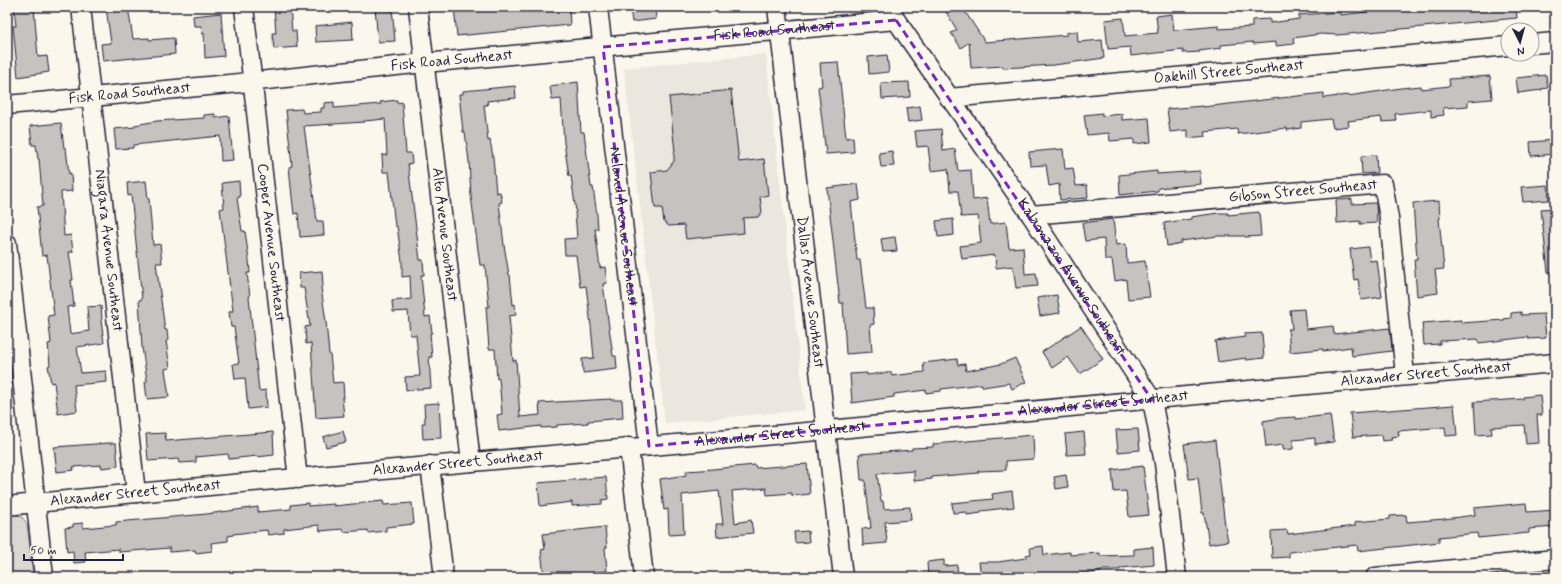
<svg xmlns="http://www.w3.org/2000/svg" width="1562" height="584" viewBox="0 0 1562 584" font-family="Mynerve,sans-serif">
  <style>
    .built { fill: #ebe7df }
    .green { fill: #dbd8d3; stroke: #7e7d87 }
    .building { fill: #c6c2c0; stroke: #22223b }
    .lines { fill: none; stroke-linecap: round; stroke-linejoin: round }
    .minor-casing { stroke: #22223b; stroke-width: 21 }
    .minor { stroke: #fbf7ec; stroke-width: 18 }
    .marked { fill: none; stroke: #7b2cbf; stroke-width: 3; stroke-dasharray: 8 5; stroke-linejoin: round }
    .labels { text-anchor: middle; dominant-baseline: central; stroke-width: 3.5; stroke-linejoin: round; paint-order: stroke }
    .street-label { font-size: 15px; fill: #22223b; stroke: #fbf7ec }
  </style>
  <rect width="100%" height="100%" fill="#fbf7ec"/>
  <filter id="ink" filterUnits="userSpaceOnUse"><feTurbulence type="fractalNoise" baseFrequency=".025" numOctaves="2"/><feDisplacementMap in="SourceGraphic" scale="8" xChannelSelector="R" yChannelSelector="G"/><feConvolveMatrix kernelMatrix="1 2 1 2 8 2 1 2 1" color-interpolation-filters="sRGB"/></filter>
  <g filter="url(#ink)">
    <path class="built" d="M766 54 805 410 665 423 624 68Z"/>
    <path class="green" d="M15 514 22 517 27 524 33 577H7V515Z"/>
    <path class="building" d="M14 7H34L38 57 47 56 49 72 18 77 13 26H16Z
      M106 7H128L133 39 149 38V40L174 38 175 54 103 61 101 44 111 43Z
      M274 7H290L292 31H296L297 47 274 49 272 33H276Z
      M375 7H392L395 41 378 42Z
      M454 7H569L570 25 457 36Z
      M630 7H655L656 19 632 22Z
      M943 7H962L985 42 1067 35 1066 33 1077 31 1078 42 1102 40 1104 58 1054 65 1003 68V66L971 68 969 42 961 48 951 33 957 30Z
      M1376 7H1516L1517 18 1338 35 1321 34 1293 38 1294 44 1276 46V42L1253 44V42L1221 45V48L1199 51 1200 52 1183 53V50L1131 56 1130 47 1108 49 1105 20 1123 18 1125 36 1158 33 1156 16 1172 14 1174 30 1219 26V29L1252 27V20L1270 19V23L1299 19V15L1340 12V15L1368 12V8Z
      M221 13 224 56 205 58 204 33 202 34 201 26H194L193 16Z
      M352 22 353 40 316 42 315 26Z
      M887 55 889 72 869 74 868 57Z
      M838 62 846 138 853 137 854 152 826 154 818 87 822 86 820 63Z
      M1546 75 1548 88 1541 89 1542 90 1518 93 1516 78Z
      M1490 76 1492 99 1468 101V106L1443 108 1444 115 1431 117V110L1395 114 1396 121 1382 122 1381 117 1348 121 1349 126 1333 128 1331 119 1301 122V128L1287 130V128L1238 134 1237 129 1205 132 1206 136 1188 138V130L1170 132 1167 109 1203 106V107L1324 93V98L1347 95 1348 96 1401 88 1421 86V89L1450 86 1449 79Z
      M578 82 581 132H584L591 187H593L597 215 598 229H595L600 268 605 267 607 283 603 284 613 356H616L617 369 583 373 582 359 594 358 591 326 586 286 580 287 576 255H565L564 239 577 238 575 212H576L571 176H569L564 143 561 99 552 100 550 86Z
      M909 82 910 97 882 99 881 83Z
      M515 86 516 98 487 101 488 105H484L488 141 490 140 493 157 496 193 500 192 502 202 499 203 504 245 509 275H510L513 305 515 304 516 315 509 316 513 361 516 360 520 417 540 415 539 403 611 399V400H622L623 418 588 421V423L557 425V427L541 428V426L499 431 497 415 502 414 499 378 497 379 495 349H489L486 307H489L485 265H480L471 196 469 161 465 132H463L459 94H463V91Z
      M731 90 739 162 764 159 768 195 760 197 762 212 758 217 743 218 744 233 686 239 684 225 669 226 664 222 662 208H655L651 172 667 170 674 161V152H675L669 97Z
      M397 100V103L402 102 406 153H411L412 163 408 164 420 260H423L424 275H421L425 317 430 316 432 333H430L432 357H429L431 388 406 390 405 377 420 376 416 335H410L408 311 393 312 392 301 411 299 410 276 402 277V261L397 226H395L389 172H383L382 155H387L385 119 364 121V122L304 126 317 221H323L324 235 300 237 298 213 294 214 292 197 289 167 292 166 286 110 302 109 303 113 321 112V108H324V103L334 102V108L381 104 380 102Z
      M920 106 922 120 908 122 906 108Z
      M1102 113V116L1122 114V120L1149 118 1151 142 1134 144V139L1110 141 1109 133 1087 135 1084 115Z
      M215 114V118L229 116 233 160 221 161 220 136 133 145V148L116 149 114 129 135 127V125L157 121 204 118V115Z
      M61 123 64 148H66L69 174 71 173 72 191 61 192 64 236 71 235 73 252H69L73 280H71L74 306 67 307 70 334 89 331 87 307 101 306 102 319 101 320 104 343 77 347 81 373 106 371 107 382 74 385 77 411 58 414 54 382 51 383 48 366 50 365 48 344 51 343 48 316 54 315 47 255 42 256 40 236 37 207 43 206 39 159H38L36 145H32L30 126Z
      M941 129 943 151 955 149 958 171 971 170 973 200 987 198 990 224 1006 222 1009 248 1023 247 1025 274 1036 273 1038 286 1016 288 1013 266 996 268 995 255 962 259 960 246 981 243 978 216 961 217 958 191H950L948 169 931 171 928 146 917 147 915 131Z
      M1555 140V154L1531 156 1530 142Z
      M1063 149 1065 169 1073 168 1076 186 1087 185 1088 198 1060 200 1059 184 1049 186 1046 165 1030 166 1029 152Z
      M892 151 894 166 881 167 879 153Z
      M1376 155 1377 173 1362 174 1361 156Z
      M1157 171V174L1200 171 1201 184 1158 188V191L1120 195 1119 175Z
      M146 181 148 199H149L153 245 160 244 162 263H156L165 330H167L168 340 166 341 170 368 165 369 169 397 147 399 145 382 147 381 142 347 139 300 142 299 131 195 128 196 127 183Z
      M239 181 240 197 237 198 242 231H245L249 260 250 273H247L250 296 249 297 259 391 266 390 267 407 248 409 245 378 235 379 233 364 239 363 234 327H231L229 312 233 311 220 209 224 208 222 183Z
      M858 184 860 200 851 202 857 260H860L866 308H873L874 324 870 325 872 352 846 354 843 303H840L827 188Z
      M1548 185 1549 200 1523 202 1521 187Z
      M1352 199V204L1376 203 1377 223 1360 224V221L1337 223 1336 200Z
      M1439 201 1440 219H1439L1444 269 1435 270 1438 293 1417 296 1414 259H1417L1413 203Z
      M1555 208V272H1548L1541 209Z
      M1259 212 1261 236 1245 237V236H1218L1181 241V243L1167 246 1164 223 1191 219V217L1218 213H1228V215Z
      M953 219 954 235 938 237 936 221Z
      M1113 219 1116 245 1126 244 1127 263 1145 261 1150 297 1128 299 1126 279 1115 281 1112 260H1105L1104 239 1085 241 1082 223Z
      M895 237 897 251 883 252 881 239Z
      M1368 247 1370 261 1377 260 1382 297 1361 300 1358 279 1354 280 1350 249Z
      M322 271 323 286 321 287 326 322 329 354H330L333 383 343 382 344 398H342L344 416 316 418 311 343 306 344 305 327 310 326 304 288H300L299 273Z
      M1057 295 1060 313 1040 316 1037 298Z
      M1304 309 1306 329 1333 326 1334 334 1390 328 1392 351 1352 356 1351 347 1323 351V349L1290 352 1288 329H1292L1290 310Z
      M1521 312V315L1544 314 1546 338 1528 339V337L1479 343 1478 339 1440 341V344L1424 345 1422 323 1461 320V323L1504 320V319L1511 318V313Z
      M1081 326 1103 359 1080 374 1068 357 1052 368 1042 352Z
      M1262 333 1264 358 1246 360V358L1218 362 1215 341 1245 337 1244 334Z
      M1015 358 1026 382 1012 389 1009 383 983 387 982 384 941 389V391L926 393V390L894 394V397L852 403 850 374 867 373V375L891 372 892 376 924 372 923 363 957 359 958 365 965 364 966 371 1001 364Z
      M1540 395 1542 415H1537L1539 443 1526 444 1524 425 1491 427 1492 434 1476 435 1474 402 1523 399V397Z
      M439 403 441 438 423 439 422 423H425L424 404Z
      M1454 405 1457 435 1446 436 1445 427 1398 431 1399 436 1391 437 1392 440 1382 441 1381 435 1353 437 1350 413Z
      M1330 415 1334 442 1315 444V438L1293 440V449L1283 450V445L1266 447 1263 421 1280 418 1296 417V419Z
      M1138 429 1140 450 1118 452 1116 430Z
      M343 431 346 442 326 447 323 437Z
      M273 432 274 455 257 457V456L229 459 228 454 196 457V462L179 463 178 459 148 461 146 434 165 433 166 441Z
      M1084 432 1086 454 1067 455 1065 434Z
      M1033 435 1034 459 1006 461V470L978 471V473L932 477V479L914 481V471L877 474 881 501H883L884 509 910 507 911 520 885 522 887 543 863 545 862 529 871 528 865 480H861L859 454 912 450V448L933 447V444L946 443Z
      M1215 440 1225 526 1228 541 1209 544 1204 513H1202L1198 478 1189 479 1184 444Z
      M109 443H116L118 466 102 468 101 465 73 467 74 470 57 472 54 447Z
      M807 464 810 494 792 496V493L767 495 766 488 732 491 735 523 751 520 753 533 717 537 716 524H723L719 491 682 495 684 534 669 535 668 509 664 510 660 479 686 475V471L702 470 755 465 756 468Z
      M1143 466 1149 515 1129 517 1126 491 1114 492 1112 470Z
      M1066 475 1068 487 1056 489 1054 477Z
      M606 477 608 499 602 500V504L572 506V502L540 506 538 483Z
      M1012 491 1014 507 981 511V513L967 515V512L953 513 952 503 993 499 992 494Z
      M383 501 384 505 412 503 414 524 386 527V531L368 533V530L344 532 343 529 320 531 319 525 284 529V533L268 535 267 530 233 534V535L228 536V541L211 543 212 551 196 553 195 550 170 552V548L119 552V549L85 552 86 562 74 563 73 551 67 552 65 528 73 527V524L83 523V528L116 525V522L207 514 258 507V512L291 509V505L308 503V506L334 504V506Z
      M1526 503 1527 512 1555 510V527L1529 529V533L1478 538 1477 533 1439 537V542L1358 551 1357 545 1289 552V557L1272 558 1271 531 1287 530 1288 534 1355 526V522L1390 519V516L1406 515 1407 522 1444 519 1475 515 1474 508Z
      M605 527 607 547 605 548 607 571 594 572V577H544L541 550 545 549 543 534Z
      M808 531 809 542 795 543 794 532Z
      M1043 546 1044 555 1070 552V555L1100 553V556L1134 555V549L1153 547 1154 565 1120 568V570H1101V572L1054 577H981L979 562H998L1026 558V555L1031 554 1030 548Z
      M944 560V566L957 565 958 577H928L927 562Z"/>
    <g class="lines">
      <g class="minor-casing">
        <g id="minor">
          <path id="s1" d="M81 7 136 493"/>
          <path id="s2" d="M244 7 298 479"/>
          <path id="s3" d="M418 7 471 462"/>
          <path id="s4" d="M598 7 649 446"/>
          <path id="s5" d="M777 7 843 577"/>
          <path id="s6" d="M889 7 896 20 1031 215 1152 400 1164 463 1177 577"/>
          <path d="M1532 44 1555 42"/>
          <path id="s7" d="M949 98 1508 46"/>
          <path id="s8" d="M7 105 240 83 424 63 896 20"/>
          <path id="s9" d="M1031 215 1383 184 1389 218 1405 375"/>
          <path d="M7 243 44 577"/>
          <path d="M629 447 644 577"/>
          <path d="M430 465 444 577"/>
          <path id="s10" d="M7 506C284 477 562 455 839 429 1078 406 1316 383 1555 363"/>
          <path d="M1375 577 1555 559"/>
        </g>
      </g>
      <use href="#minor" class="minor"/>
    </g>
  </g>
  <path class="marked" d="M896 20 1152 400 649 446 603 47Z"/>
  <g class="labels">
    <g class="street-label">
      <text stroke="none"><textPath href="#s8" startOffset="771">Fisk Road Southeast</textPath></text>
      <text stroke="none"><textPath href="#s8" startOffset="447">Fisk Road Southeast</textPath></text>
      <text stroke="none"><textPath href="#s7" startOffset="281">Oakhill Street Southeast</textPath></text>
      <text stroke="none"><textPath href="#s8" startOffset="123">Fisk Road Southeast</textPath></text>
      <text stroke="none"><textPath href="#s9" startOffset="273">Gibson Street Southeast</textPath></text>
      <text stroke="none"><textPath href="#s4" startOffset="221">Neland Avenue Southeast</textPath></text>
      <text stroke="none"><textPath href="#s3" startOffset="229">Alto Avenue Southeast</textPath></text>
      <text stroke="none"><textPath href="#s2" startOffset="237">Cooper Avenue Southeast</textPath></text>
      <text stroke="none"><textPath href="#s1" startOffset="245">Niagara Avenue Southeast</textPath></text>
      <text stroke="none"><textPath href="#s6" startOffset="326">Kalamazoo Avenue Southeast</textPath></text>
      <text stroke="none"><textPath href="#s5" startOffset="287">Dallas Avenue Southeast</textPath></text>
      <text stroke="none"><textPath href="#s10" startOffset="1425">Alexander Street Southeast</textPath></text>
      <text stroke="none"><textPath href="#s10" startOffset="1101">Alexander Street Southeast</textPath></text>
      <text stroke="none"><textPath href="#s10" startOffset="777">Alexander Street Southeast</textPath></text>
      <text stroke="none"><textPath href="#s10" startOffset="453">Alexander Street Southeast</textPath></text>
      <text stroke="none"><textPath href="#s10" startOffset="129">Alexander Street Southeast</textPath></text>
    </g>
  </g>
  <rect width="1562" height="584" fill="none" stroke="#fbf7ec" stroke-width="24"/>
  <rect x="12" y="12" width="1538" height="560" fill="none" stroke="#22223b" stroke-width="1.5" filter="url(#ink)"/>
  <g transform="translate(1520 42) rotate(174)"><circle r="19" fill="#fbf7ec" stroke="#a4a2a5"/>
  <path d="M0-3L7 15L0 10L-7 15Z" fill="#22223b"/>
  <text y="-6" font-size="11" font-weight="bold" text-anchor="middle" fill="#22223b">N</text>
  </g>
  <path d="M24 554v6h99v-6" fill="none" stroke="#22223b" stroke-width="2"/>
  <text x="30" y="554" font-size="12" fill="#22223b" stroke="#fbf7ec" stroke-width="3" paint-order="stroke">50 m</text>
</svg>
